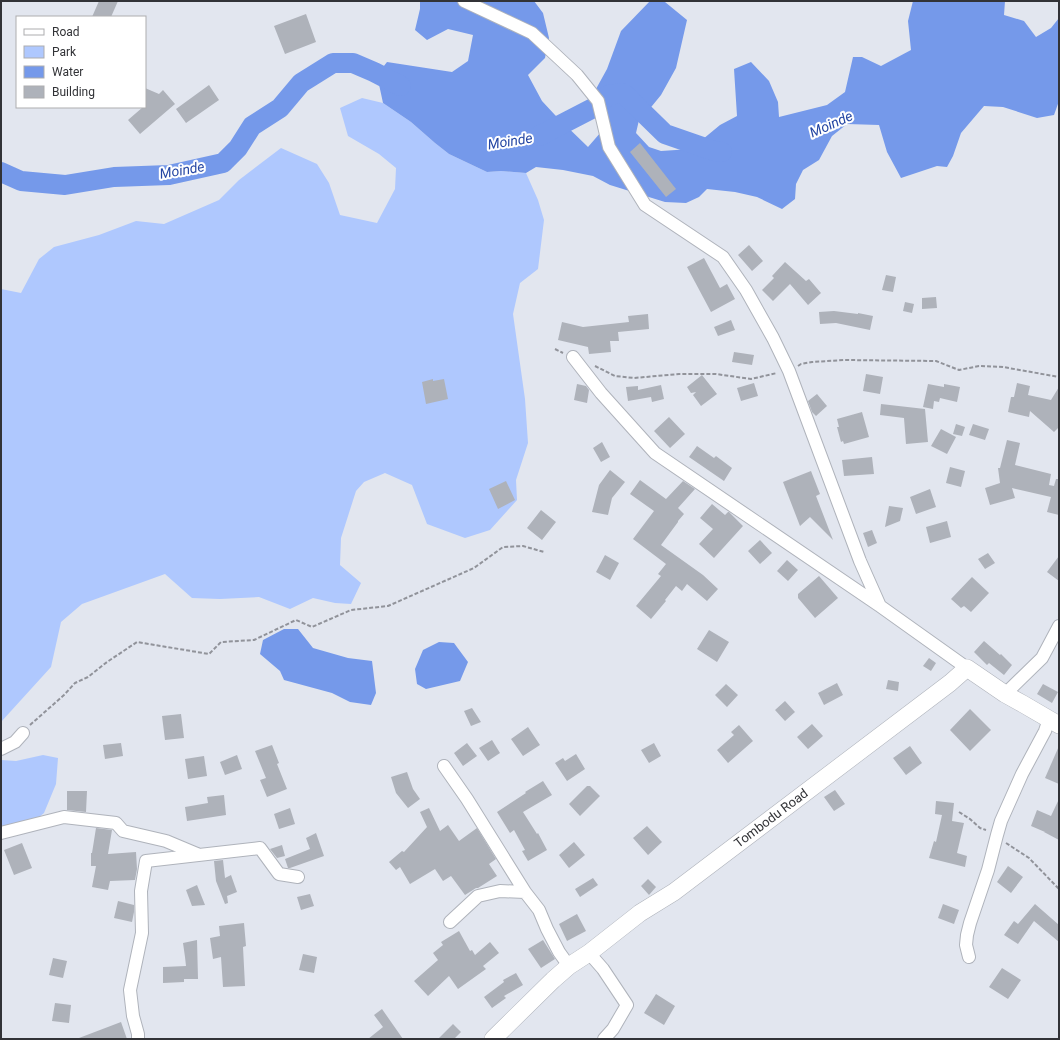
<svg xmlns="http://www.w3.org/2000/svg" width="1060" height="1040" viewBox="0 0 1060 1040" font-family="Roboto,sans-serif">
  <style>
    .green { fill: #afc8fe }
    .water { fill: #7599ea }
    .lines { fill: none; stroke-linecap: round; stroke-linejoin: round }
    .river { stroke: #7599ea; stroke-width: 20 }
    .building { fill: #aeb2ba }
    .minor-casing { stroke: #afb3bb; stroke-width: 14 }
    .secondary-casing { stroke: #afb3bb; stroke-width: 18 }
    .path { stroke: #91939a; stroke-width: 2; stroke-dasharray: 4 2; stroke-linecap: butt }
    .minor { stroke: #fff; stroke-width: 12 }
    .secondary { stroke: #fff; stroke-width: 17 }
    .labels { text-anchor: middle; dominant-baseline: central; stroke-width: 4; stroke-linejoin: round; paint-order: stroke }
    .street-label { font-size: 13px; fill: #323337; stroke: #fff }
    .water-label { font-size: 14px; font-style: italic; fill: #2446a3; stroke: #fff }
  </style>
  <rect width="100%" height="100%" fill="#e2e6ef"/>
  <path class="green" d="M362 98 383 103 411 122 435 143 449 154 487 172 501 171 526 173 538 200 544 220 538 269 520 283 513 314 525 399 528 443 516 480 517 500 490 530 465 538 427 524 412 485 385 473 364 482 356 491 341 538 340 565 361 583 351 604 335 603 313 598 290 609 259 597 220 599 192 598 165 574 82 604 61 622 51 667 1 722V289L21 293 39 259 54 247 99 235 136 221 164 224 219 200 239 180 281 148 317 164 329 183 340 215 377 223 395 189 396 168 379 154 348 136 340 108Z
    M43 755 58 758 56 784 44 813 32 823 1 826V760L16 761Z"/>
  <path class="water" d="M420 1H534L543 13 549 38 545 58 528 75 542 101 555 115 588 147 601 132 591 98 607 69 621 31 650 1 665 2 687 20 676 68 661 95 652 106 639 120 636 133 649 147 661 151 691 149 720 125 737 116 734 69 751 62 769 81 778 102 779 117 827 105 845 92 853 57H862L881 66 911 50 908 21 913 1H1005L1004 15 1024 21 1036 37 1051 28 1059 18V101L1054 115 1037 118 1003 107 984 106 961 133 953 156 947 167 937 166 901 178 887 152 879 125 847 124 832 136 819 160 803 170 796 184 795 199 782 209 757 197 735 192 707 189 699 197 686 203 665 202 610 185 593 176 563 170 536 167 526 173 501 171 487 172 449 154 435 143 411 122 383 103 377 75 387 62 452 72 468 61 473 35 448 29 427 40 415 30 420 9Z
    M284 629H298L313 648 348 658 372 661 376 693 371 705 350 702 332 693 284 680 280 671 260 654 263 640Z
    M439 642 454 643 468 662 460 681 426 689 417 684 415 669 423 650Z"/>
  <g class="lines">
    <path class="river" d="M539 136 599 105 608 95 623 93 665 134 714 151 722 152
      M1 172 21 181 65 185 114 177 169 175 223 163 238 148 252 126 280 108 301 83 333 63H353L374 72 401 86"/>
  </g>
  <path class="building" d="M99 1H118L111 17H92Z
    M306 14 316 42 285 54 274 26Z
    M209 85 219 100 186 123 176 109Z
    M145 88 159 94 163 90 175 104 140 134 128 120 143 107H145Z
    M640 143 676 189 666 197 630 152Z
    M749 245 763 261 752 271 738 255Z
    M704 258 720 288 727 284 735 299 711 312 687 267Z
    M785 262 806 281 809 279 821 293 808 305 790 284 773 301 762 290 774 278 772 276Z
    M886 275 896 277 893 292 882 290Z
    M936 297 937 308 922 309V298Z
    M905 302 914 304 912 313 903 311Z
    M834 311 858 314V313L873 316 870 330 836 323 820 324 819 312Z
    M648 314 649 329 618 332 619 341H610L611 352 589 354 588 347 558 340 562 322 583 327 629 322 628 316Z
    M731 320 735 330 718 336 714 327Z
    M734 352 754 355 752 365 732 362Z
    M866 374 883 377 880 394 863 391Z
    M702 375 717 394 701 406 693 395 696 392 691 393 687 387Z
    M433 379V381L444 379 448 399 426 404 422 382Z
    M754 383 758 396 741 401 737 388Z
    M1017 383 1030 386 1028 395 1051 400 1059 387V427L1054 432 1030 411 1029 417 1008 412 1011 397H1014Z
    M577 384 586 386 589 390 587 403 574 400Z
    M928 384 944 387V384L960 387 957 402 940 398 939 402 934 401 933 409 923 407Z
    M661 385 664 399 652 402 651 397 628 401 626 387 638 386V390Z
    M817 394 827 406 816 416 812 412 808 401Z
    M881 404 925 409 928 442 906 444 904 418 880 415Z
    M862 412 869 437 844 444 843 441 841 442 837 427H839L837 419Z
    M669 417 685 434 670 448 654 431Z
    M956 424 965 427 962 436 953 434Z
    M973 424 989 429 985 440 969 435Z
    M941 429 956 437 947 454 931 446Z
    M1007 440 1020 443 1015 465 1051 474 1049 485 1054 486 1056 479H1059V515L1047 512 1051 497 1012 488 1015 498 990 505 985 488 1000 483 998 468H1000Z
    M602 442 610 457 601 462 593 448Z
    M697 446 714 458 716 456 732 468 724 481 689 457Z
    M872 457 874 474 844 476 842 460Z
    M950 467 965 471 961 487 946 483Z
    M610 470 625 482 612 498 608 515 592 512 599 485Z
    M811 471 820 494 816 496 833 540 810 517 800 526 783 482Z
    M640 480 666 499 683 481 695 489 678 508 684 514 678 521V522L661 545 703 575 718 589 707 601 687 584 682 591 676 586 665 600 666 601 651 619 636 606 661 576 658 574 666 564 633 539 654 511 630 494Z
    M506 481 515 500 498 509 489 489Z
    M930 489 936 507 916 514 910 497Z
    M712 504 725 515 728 512H729L743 526 714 558 699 544 713 529 700 518Z
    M889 506 903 508 900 521 885 527Z
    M541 510 556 522 542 540 527 528Z
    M947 521 951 537 930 543 926 527Z
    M872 530 877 543 868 547 863 533Z
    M760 540 772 553 760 564 748 551Z
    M988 553 995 563 985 569 978 559Z
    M605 555 619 563 610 580 596 572Z
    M1059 556V581L1047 572Z
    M787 560 798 570 788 581 777 571Z
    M819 576 838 598 815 618 798 598V594Z
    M972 577 989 593 971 612 964 606 961 608 951 599Z
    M709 630 729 642 717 662 697 649Z
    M984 641 1000 655 1001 654 1012 665 1004 675 989 663 987 665 974 652Z
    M929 658 936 663 931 671 923 666Z
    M888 680 899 682 898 691 886 689Z
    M837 683 843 695 824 705 818 693Z
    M726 684 738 695 727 707 715 695Z
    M1043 684 1058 692 1052 703 1037 694Z
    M785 701 795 712 785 721 775 710Z
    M472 708 481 722 471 726 464 711Z
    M970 709 991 730 970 751 950 730Z
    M181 714 184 738 165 740 162 716Z
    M812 724 823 736 808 749 797 737Z
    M739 725 753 741 728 763 717 750 734 735 731 732Z
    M528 727 540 745 523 756 511 739Z
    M492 740 500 753 488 761 479 748Z
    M121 743 123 756 105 759 103 745Z
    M467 743 477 756 463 766 454 753Z
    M654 743 661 756 649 763 641 750Z
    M272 745 279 763 277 764 287 789 267 797 260 780 266 778 255 751Z
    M910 746 922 763 906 775 893 758Z
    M1059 746V784L1045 778Z
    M576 754 585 769 567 781 555 763 563 758 565 761Z
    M237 755 242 769 225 775 220 762Z
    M204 756 207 776 188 779 185 759Z
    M407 772 413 789 420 799 408 808 396 793 391 777Z
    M543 781 552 795 523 812 537 834 538 833 547 850 528 861 522 851 525 850 514 830 510 833 497 812 526 793 525 792Z
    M587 786H590L600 796 580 816 569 804Z
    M835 790 845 804 834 811 824 797Z
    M67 791H87L86 812 67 810Z
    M224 795 226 815 187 821 185 807 208 803 207 797Z
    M1059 799V840L1044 832H1045L1031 826 1037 810 1051 816Z
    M936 801 954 803 952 821 964 823 957 853 967 856 965 867 929 858 934 841 936 842 942 815 935 814Z
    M290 808 295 824 279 829 274 814Z
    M429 808 440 831 448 825 459 841 477 828 496 859 489 864 497 876 478 888H476L465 895 451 876 443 881 435 869 410 884 400 867 396 870 389 862 402 851 404 852 427 827 420 812Z
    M647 826 662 842 648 855 633 838Z
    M96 828 112 830 108 854 136 852 137 869 135 880 110 881 108 890 92 887 96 866H91V853H92Z
    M316 833 324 856 290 868H288L285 859 310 849 306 838Z
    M574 842 585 855 569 868 559 855Z
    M22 843 32 868 14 875 4 850Z
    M282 845 285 856 277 858 270 849Z
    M223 860 225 878 231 875 237 892 227 896 228 903 225 904 216 881 214 861Z
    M1008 866 1023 877 1011 893 997 882Z
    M593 878 598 885 580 897 575 889Z
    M648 879 656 887 649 895 641 886Z
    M197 885 205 905 192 906 186 890Z
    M310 894 314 906 301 910 297 897Z
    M118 901 134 905V912L132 922 114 918Z
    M943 904 959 910 954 924 938 918Z
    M1035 904 1059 925V942L1034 921 1018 944 1004 935 1014 921 1018 924Z
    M577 914 586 931 567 941 559 924Z
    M244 923 246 946 243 947 245 986 223 987 221 957 213 959 210 938 220 936 219 926Z
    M459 931 470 951 472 950 475 955 490 942 499 953 483 966 486 969 458 989 449 976 428 996 414 981 438 960 433 953 443 945 441 942Z
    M197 940 198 979H184V982L163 983V967L186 966 185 957 183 943Z
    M543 940 555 959 541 968 528 949Z
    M303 954 317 957 314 973 299 970Z
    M53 958 67 961 63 978 49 975Z
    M1002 968 1021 980 1008 999 989 987Z
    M516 973 523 985 504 996 506 998 492 1008 484 997 504 982 503 980Z
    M656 994 675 1006 664 1025 644 1013Z
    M55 1003 71 1005 69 1023 52 1021Z
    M382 1009 403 1039H368L383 1027 374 1015Z
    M121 1022 127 1039H79V1038Z
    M453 1024 461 1032 454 1039H438Z"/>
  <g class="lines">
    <g class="minor-casing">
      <path id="minor" d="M464 1 532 33 577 75 598 101 609 147 645 205 723 257 746 290 773 338 789 371 860 561 880 606
        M573 357 601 393 655 453 880 606 967 668
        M1005 694 1042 658 1059 626
        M1 749 15 742 23 733
        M444 766 467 799 525 892 539 910 547 929 559 952 569 966
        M1 833 64 817 116 823 123 831 166 841 197 854
        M450 922 478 896 500 891 525 892
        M589 953 603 969 627 1005 613 1029 604 1039
        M969 957 966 945 967 935 970 923 988 870 997 835 1001 821 1022 774 1045 731 1049 719
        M138 1039V1034L133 1016 130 990 142 933 141 891 146 861 260 848 279 874 298 877"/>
    </g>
    <g class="secondary-casing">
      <path id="secondary" d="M493 1039 553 980 569 966 589 953 640 913 674 892 950 683 967 668 1005 694 1023 704 1059 725"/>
    </g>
    <path class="path" d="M555 349 563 353
      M595 366 615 376 634 378 679 374H716L751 379 777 373
      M798 366 801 364 812 362 845 360 936 361 959 370 979 366 1003 367 1059 377
      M30 725 64 695 75 683 88 677 107 662 137 642 209 654 221 642 254 640 296 620 312 627 351 610 388 606 474 568 503 547 523 546 544 552
      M959 812 970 819 980 828 986 830
      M1006 843 1029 858 1059 889"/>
    <use href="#minor" class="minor"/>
    <use href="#secondary" class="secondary"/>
  </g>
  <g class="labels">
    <g class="street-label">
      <text transform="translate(771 818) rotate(-37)">Tombodu Road</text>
    </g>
    <g class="water-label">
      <text transform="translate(831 124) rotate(-24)">Moinde</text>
      <text transform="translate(510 141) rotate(-9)">Moinde</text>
      <text transform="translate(182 170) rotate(-10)">Moinde</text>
    </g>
  </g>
  <rect width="1060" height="1040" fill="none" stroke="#323337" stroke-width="4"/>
  <rect x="16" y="16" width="130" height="92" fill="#ffffff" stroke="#adadaf"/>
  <rect x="24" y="29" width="20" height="6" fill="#ffffff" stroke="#adadaf"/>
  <text x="52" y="36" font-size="12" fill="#323337">Road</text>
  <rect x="24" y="46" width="20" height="12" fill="#afc8fe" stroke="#adadaf"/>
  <text x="52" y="56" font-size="12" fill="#323337">Park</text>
  <rect x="24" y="66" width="20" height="12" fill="#7599ea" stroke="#adadaf"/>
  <text x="52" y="76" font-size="12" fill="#323337">Water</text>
  <rect x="24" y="86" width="20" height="12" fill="#aeb2ba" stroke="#adadaf"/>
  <text x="52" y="96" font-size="12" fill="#323337">Building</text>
</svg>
